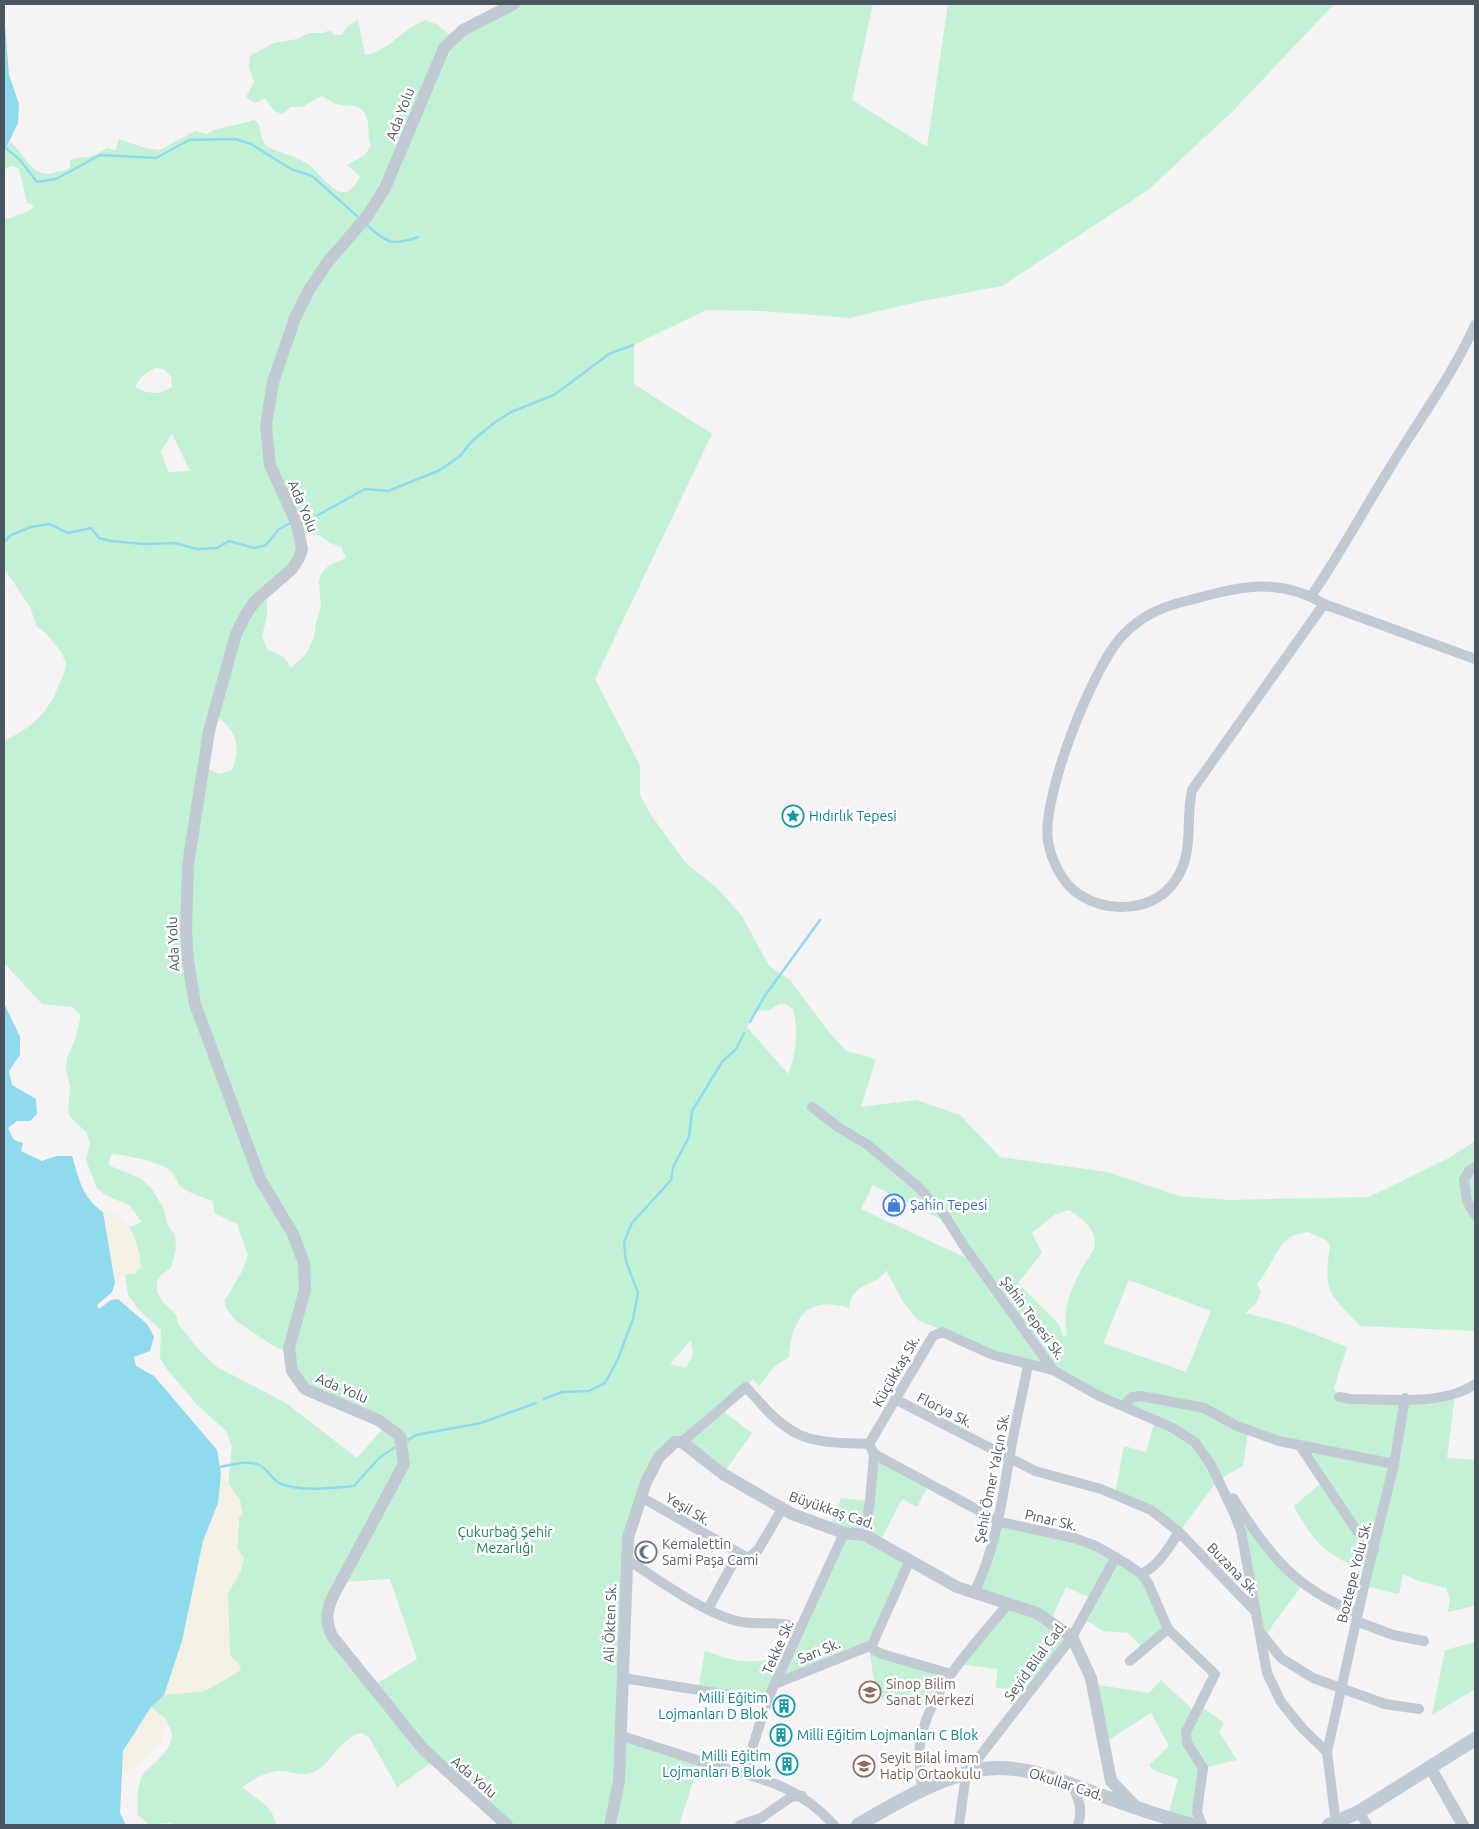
<svg xmlns="http://www.w3.org/2000/svg" width="1479" height="1829" viewBox="0 0 1479 1829" font-family="Ubuntu,sans-serif">
  <style>
    .green { fill: #c3f1d5; fill-rule: evenodd }
    .sand { fill: #f5f0e5 }
    .water { fill: #90daee }
    .lines { fill: none; stroke-linecap: round; stroke-linejoin: round }
    .stream { stroke: #90daee; stroke-width: 2.5 }
    .minor { stroke: #c1cad2; stroke-width: 10 }
    .tertiary { stroke: #c1cad2; stroke-width: 12 }
    .secondary { stroke: #c1cbd6; stroke-width: 14 }
    .labels { text-anchor: middle; dominant-baseline: central; stroke-width: 5; stroke-linejoin: round; paint-order: stroke }
    .street-label { font-size: 14px; fill: #4a5661; stroke: #fff }
    .culture-label { font-size: 14px; fill: #0d838f; stroke: #fff; text-anchor: start }
    .shop-label { font-size: 14px; fill: #366cbe; stroke: #fff; text-anchor: start }
    .park-label { font-size: 14px; fill: #17864f; stroke: #fff }
    .worship-label { font-size: 14px; fill: #5b616d; stroke: #fff; text-anchor: start }
    .education-label { font-size: 14px; fill: #785e54; stroke: #fff; text-anchor: start }
  </style>
  <rect width="100%" height="100%" fill="#f5f3f3"/>
  <path class="green" d="M514 4H873L852 100 927 147 948 4H1334L1233 111 1148 190 1002 286 917 302 850 318 762 311 706 310 634 345V384L712 434 595 679 640 765V795L651 815 685 862 718 889 742 916 769 966 790 980 829 1032 846 1051 876 1059 861 1107 916 1100 960 1115 1000 1157 1107 1172 1179 1196 1229 1200 1369 1197 1449 1158 1475 1141V1331L1360 1326C1329 1292 1323 1293 1330 1246L1326 1240 1308 1232C1303 1233 1297 1234 1292 1236 1278 1243 1268 1272 1257 1284L1261 1292 1256 1304 1245 1313 1291 1325 1347 1347 1334 1388 1339 1397 1455 1395 1447 1458 1475 1460V1608L1474 1606 1448 1612 1450 1598 1446 1588 1416 1580 1403 1574 1399 1594 1364 1586 1367 1572C1328 1555 1314 1545 1294 1506L1322 1482 1300 1446 1248 1431 1243 1466 1218 1480 1179 1532 1115 1494 1124 1446 1146 1452 1155 1420 1053 1370 940 1333 938 1328 919 1321 903 1302 886 1270C879 1287 853 1279 849 1308 807 1295 792 1318 789 1357L774 1367 759 1386 753 1379 720 1409 752 1433 723 1474 682 1442 667 1447 628 1538 622 1736 700 1761 679 1825H507L434 1761 397 1787 369 1737 362 1733C343 1735 332 1762 316 1771 304 1778 289 1770 277 1771 264 1773 253 1779 242 1787 256 1800 273 1805 276 1825H178L169 1823 149 1825 138 1815C137 1802 137 1788 142 1776 144 1771 152 1766 156 1762 180 1739 175 1726 151 1707L164 1695 205 1691 241 1670 238 1663 230 1655 227 1639 228 1593 241 1571 237 1548 239 1517 234 1491 228 1484 232 1446 226 1431 197 1405 166 1368 160 1358 161 1330 139 1310 128 1295 125 1274H135L140 1255 130 1227 142 1222 129 1205 105 1195 97 1188 86 1160 90 1143 86 1132 70 1117 68 1108 70 1087 66 1068 67 1058 75 1040 81 1015 72 1007 42 1004 4 963V741C42 722 49 710 65 671L66 663 61 652 46 633 37 627 30 607 4 568V220L27 212 35 206 27 203 19 169 12 166 4 169V152L10 142C26 154 32 181 56 172 62 170 65 172 70 167V161L74 158 89 157 108 148 115 151 119 139 145 148 160 150 195 131 207 134C222 125 238 126 254 120L259 124 262 140 266 146C278 153 294 155 306 163 324 173 342 215 360 176L347 165 365 155 371 146C367 136 370 128 367 119 363 104 354 107 343 105 335 105 328 100 322 96L302 107H291L282 114 274 111 265 98 255 103 246 97 254 82 249 68 250 56 274 43 297 39 309 33H323L330 30 334 35H342L347 27 358 19 365 55C389 51 403 28 426 20L438 25 453 38ZM155 368 164 369 171 377 172 387C159 396 148 394 135 387L142 376ZM172 434 190 471 168 472 161 451ZM301 534 319 535 330 543 341 547 346 558 328 566 322 573 319 580 321 608 316 622 314 638 306 654 291 668 284 657 267 649 262 636 267 616V591L302 549ZM214 715C236 728 242 746 232 770L219 774 203 767ZM779 1004H786L793 1009C799 1030 796 1055 788 1074L747 1027 757 1011 769 1010ZM111 1154C123 1154 166 1163 173 1173 177 1179 177 1185 184 1189 192 1194 203 1197 213 1201L214 1213 237 1224 248 1255 241 1273 225 1300 226 1308 235 1320 267 1342 279 1349 289 1348 305 1389 385 1426 357 1458 286 1403 217 1367 199 1350 179 1325 176 1315 163 1302 157 1292V1282L161 1275 171 1268 176 1248 175 1236 167 1224 164 1210 153 1190 142 1179 108 1165ZM873 1185 950 1224 975 1262 861 1209ZM1068 1210C1082 1218 1095 1227 1095 1245 1094 1251 1087 1260 1084 1265 1071 1288 1062 1308 1067 1335L1063 1336 1059 1324 1018 1283 1042 1253 1032 1233 1054 1215ZM1129 1280 1211 1311 1186 1372 1103 1343ZM691 1340 693 1355 686 1368 670 1364ZM390 1579 417 1659 373 1686 326 1619 341 1582Z
    M874 1454 929 1484 917 1507 902 1499 879 1543 910 1560 872 1645 777 1683 767 1701 698 1690 705 1651C741 1664 750 1663 788 1657L844 1533 830 1528 841 1498 870 1501Z
    M1233 1498 1303 1584 1264 1637Z
    M1000 1522 1074 1538 1141 1574 1168 1629 1143 1649 1129 1633 1103 1631 1083 1618 1093 1599 1066 1587 1051 1620 1072 1637 1033 1690 996 1688 997 1669 959 1664 1007 1605 974 1593Z
    M1475 1642V1689L1432 1715 1445 1650Z
    M874 1650 951 1674 931 1708 897 1698 893 1707C872 1696 874 1675 870 1654Z
    M1161 1680 1194 1711 1198 1704 1224 1723 1219 1732 1237 1760 1203 1768 1202 1825 1167 1819 1178 1779 1153 1770 1149 1765 1169 1746 1151 1713 1104 1743 1092 1684 1149 1693Z"/>
  <path class="sand" d="M103 1212C108 1213 115 1213 119 1216 134 1225 140 1252 141 1267L135 1274H125L115 1283Z
    M221 1474 240 1500 243 1513 239 1518 237 1548 244 1558 241 1571 228 1593 230 1655 238 1663 241 1670 205 1691 164 1695 182 1641 203 1541 218 1502Z
    M151 1707 167 1720 161 1744 123 1776V1751Z"/>
  <path class="water" d="M4 13 9 75 19 104 18 123 4 152Z
    M4 1003 20 1037V1055L9 1071 12 1085 36 1099 37 1114 30 1121H17L8 1128 14 1140 23 1143 21 1151 42 1161 56 1156H72C80 1181 81 1196 103 1212L115 1283 112 1292 97 1305 99 1309 111 1300 118 1299 147 1324 154 1337 150 1351 134 1357 136 1366 154 1376 217 1450 221 1474 218 1503 203 1541 182 1641 164 1695 151 1707 123 1751 120 1813 126 1825H4Z"/>
  <g class="lines">
    <path class="stream" d="M6 148 20 160 37 182 56 179 100 155 156 158 189 140 235 139 251 144 291 169 312 176 357 216
      M368 226C388 244 393 246 418 237
      M304 520 311 519 365 489 388 491 440 470 460 456 472 441 494 423 511 412 554 395 609 354 633 345
      M4 542 11 535 31 527 49 524 68 533 91 528 99 538 111 541 144 544 175 543 197 549 217 548 229 541 254 548 266 545 279 529 291 523
      M750 1022 764 997 820 920
      M544 1399 562 1392 589 1391 605 1383 618 1359 633 1319 638 1293 626 1261 624 1242 632 1223 671 1180 673 1167 689 1137 692 1111 722 1062 736 1049 744 1033
      M408 1440 416 1435 481 1423 536 1403
      M220 1467C231 1465 250 1459 261 1466 269 1471 273 1481 281 1484 305 1492 329 1488 354 1486L380 1457 394 1448"/>
    <path class="minor" d="M1311 596C1341 553 1365 507 1393 463 1421 417 1453 374 1475 325
      M1324 604 1192 790C1185 821 1195 853 1175 881 1154 911 1110 914 1080 895 1063 885 1051 860 1048 841 1041 798 1093 665 1124 634 1142 616 1161 607 1186 601 1236 588 1276 575 1324 604L1475 659
      M812 1107 838 1127 868 1145 917 1186 943 1213 964 1246 1053 1370 1099 1396 1171 1427 1195 1442 1211 1465 1233 1511 1241 1531 1267 1673 1281 1702 1303 1729 1327 1752 1336 1823
      M1475 1167 1469 1171 1464 1180 1467 1201 1475 1215
      M1339 1397 1351 1399C1389 1399 1444 1406 1475 1384
      M895 1399 1035 1471 1101 1489 1151 1510 1179 1532 1256 1612
      M1123 1406 1132 1397 1141 1396 1204 1408 1237 1426 1279 1441 1394 1464
      M682 1442 746 1387C761 1404 778 1425 800 1435 821 1444 847 1443 869 1444
      M1300 1446 1357 1531 1374 1550
      M874 1454 1000 1522 1074 1538 1096 1546 1127 1564 1141 1574 1148 1583 1168 1629 1215 1674 1186 1732 1187 1743 1203 1768 1197 1812 1202 1825
      M874 1454 869 1444 933 1336 942 1332 993 1355 1053 1370
      M641 1497 748 1558 758 1550 782 1509
      M1233 1498C1268 1554 1295 1589 1358 1613
      M865 1535 870 1501 874 1454
      M626 1559C658 1579 697 1609 733 1620 756 1628 780 1617 800 1630
      M1141 1574C1158 1567 1169 1547 1179 1532
      M974 1593C995 1550 1001 1507 1009 1460 1014 1428 1022 1397 1028 1365
      M708 1609 738 1554
      M1356 1621 1393 1635 1424 1641
      M1261 1633 1281 1658 1313 1678 1385 1704 1419 1709
      M872 1645 910 1560
      M872 1645 874 1650 882 1654 951 1674
      M1130 1661 1168 1629
      M623 1678 767 1701
      M777 1683 872 1645
      M622 1736C650 1745 678 1754 706 1763 758 1778 796 1783 834 1825
      M1327 1752 1365 1582 1394 1464 1405 1398
      M754 1776 751 1768V1752L767 1701 844 1533
      M1072 1785C1079 1799 1083 1810 1078 1825
      M922 1791C921 1776 918 1759 920 1744 928 1690 974 1646 1007 1605
      M1359 1812 1367 1825
      M740 1825 761 1818 791 1797 802 1796
      M959 1825 966 1774 1072 1637 1116 1557"/>
    <path class="tertiary" d="M1430 1767 1463 1825
      M507 1825 423 1749 332 1636C326 1622 326 1613 332 1598L404 1464 400 1436 378 1420 305 1389 292 1371 289 1348 305 1290 304 1263 293 1234 260 1179 195 1004 188 961 186 930 188 865 209 731 236 634 246 614 255 601 292 569 299 558 302 549 297 524 270 465 266 426 273 382 295 318 309 290 327 263 368 215 385 188 444 48 463 30 514 4
      M610 1825 619 1781 628 1538 646 1482 659 1457 675 1442H682L723 1474 792 1514 844 1533 865 1535 957 1587 1037 1613 1072 1637 1091 1678 1111 1781 1138 1809"/>
    <path class="secondary" d="M858 1825C894 1804 933 1781 974 1771 1018 1760 1062 1782 1103 1796 1133 1807 1162 1817 1193 1825
      M1329 1825 1359 1812 1475 1739"/>
  </g>
  <defs>
    <g id="sight-ring" transform="scale(1.125)"><circle r="9.5" fill="#fff" stroke="#0f9aa8" stroke-width="1.5"/><path d="M0-6L1.8-2.2L6-1.7L2.9 1.2L3.7 5.4L0 3.3L-3.7 5.4L-2.9 1.2L-6-1.7L-1.8-2.2Z" fill="#0f9aa8"/></g>
    <g id="shop-ring" transform="scale(1.125)"><circle r="9.5" fill="#fff" stroke="#3f7fe0" stroke-width="1.5"/><path d="M-5-2.5h2.3a2.7 3.5 0 0 1 5.4 0H5L5.5 6h-11ZM-1.5-2.5h3a1.5 2.3 0 0 0-3 0Z" fill="#3f7fe0"/></g>
    <g id="mosque-ring" transform="scale(1.125)"><circle r="9.5" fill="#fff" stroke="#6b7280" stroke-width="1.5"/><path d="M3.5-4.9A6 6 0 1 0 3.5 4.9A5 5 0 1 1 3.5-4.9Z" fill="#6b7280"/></g>
    <g id="school-ring" transform="scale(1.125)"><circle r="9.5" fill="#fff" stroke="#8d6e63" stroke-width="1.5"/><path d="M0-5L7-2L0 1L-7-2ZM-4 1L0 2.5L4 1V4Q0 6-4 4Z" fill="#8d6e63"/></g>
    <g id="building-ring" transform="scale(1.125)"><circle r="9.5" fill="#fff" stroke="#0f9aa8" stroke-width="1.5"/><path d="M-4-6H4V6H1V3H-1V6H-4ZM-2.5-4.3h1.7v1.8h-1.7ZM.8-4.3h1.7v1.8H.8ZM-2.5-1h1.7V.8h-1.7ZM.8-1h1.7V.8H.8Z" fill="#0f9aa8"/></g>
  </defs>
  <g fill-rule="evenodd">
    <use href="#sight-ring" x="793" y="816"/>
    <use href="#shop-ring" x="894" y="1205"/>
    <use href="#mosque-ring" x="646" y="1552"/>
    <use href="#school-ring" x="870" y="1692"/>
    <use href="#building-ring" x="784" y="1706"/>
    <use href="#building-ring" x="781" y="1735"/>
    <use href="#building-ring" x="787" y="1764"/>
    <use href="#school-ring" x="864" y="1766"/>
  </g>
  <g class="labels">
    <g class="street-label">
      <text transform="translate(400 114) rotate(-69)">Ada Yolu</text>
      <text transform="translate(303 506) rotate(67)">Ada Yolu</text>
      <text transform="translate(173 944) rotate(-93)">Ada Yolu</text>
      <text transform="translate(1033 1318) rotate(54)">Şahin Tepesi Sk.</text>
      <text transform="translate(896 1371) rotate(-60)">Küçükkaş Sk.</text>
      <text transform="translate(342 1388) rotate(23)">Ada Yolu</text>
      <text transform="translate(945 1410) rotate(27)">Florya Sk.</text>
      <text transform="translate(992 1478) rotate(-79)">Şehit Ömer Yalçın Sk.</text>
      <text transform="translate(688 1509) rotate(31)">Yeşil Sk.</text>
      <text transform="translate(832 1510) rotate(19)">Büyükkaş Cad.</text>
      <text transform="translate(1051 1520) rotate(13)">Pınar Sk.</text>
      <text transform="translate(1233 1569) rotate(46)">Buzana Sk.</text>
      <text transform="translate(1354 1572) rotate(-76)">Boztepe Yolu Sk.</text>
      <text transform="translate(610 1623) rotate(-88)">Ali Ökten Sk.</text>
      <text transform="translate(778 1647) rotate(-66)">Tekke Sk.</text>
      <text transform="translate(819 1651) rotate(-22)">Sarı Sk.</text>
      <text transform="translate(1035 1661) rotate(-54)">Seyid Bilal Cad.</text>
      <text transform="translate(474 1777) rotate(41)">Ada Yolu</text>
      <text transform="translate(1066 1784) rotate(18)">Okullar Cad.</text>
    </g>
    <g class="culture-label">
      <text x="809" y="816">Hıdırlık Tepesi</text>
      <text x="768" y="1698" text-anchor="end">Milli Eğitim<tspan x="768" dy="16">Lojmanları D Blok</tspan></text>
      <text x="797" y="1735">Milli Eğitim Lojmanları C Blok</text>
      <text x="771" y="1756" text-anchor="end">Milli Eğitim<tspan x="771" dy="16">Lojmanları B Blok</tspan></text>
    </g>
    <g class="shop-label">
      <text x="910" y="1205">Şahin Tepesi</text>
    </g>
    <g class="park-label">
      <text x="505" y="1532">Çukurbağ Şehir<tspan x="505" dy="16">Mezarlığı</tspan></text>
    </g>
    <g class="worship-label">
      <text x="662" y="1544">Kemalettin<tspan x="662" dy="16">Sami Paşa Cami</tspan></text>
    </g>
    <g class="education-label">
      <text x="886" y="1684">Sinop Bilim<tspan x="886" dy="16">Sanat Merkezi</tspan></text>
      <text x="880" y="1758">Seyit Bilal İmam<tspan x="880" dy="16">Hatip Ortaokulu</tspan></text>
    </g>
  </g>
  <rect width="1479" height="1829" fill="none" stroke="#4a5661" stroke-width="10"/>
</svg>
